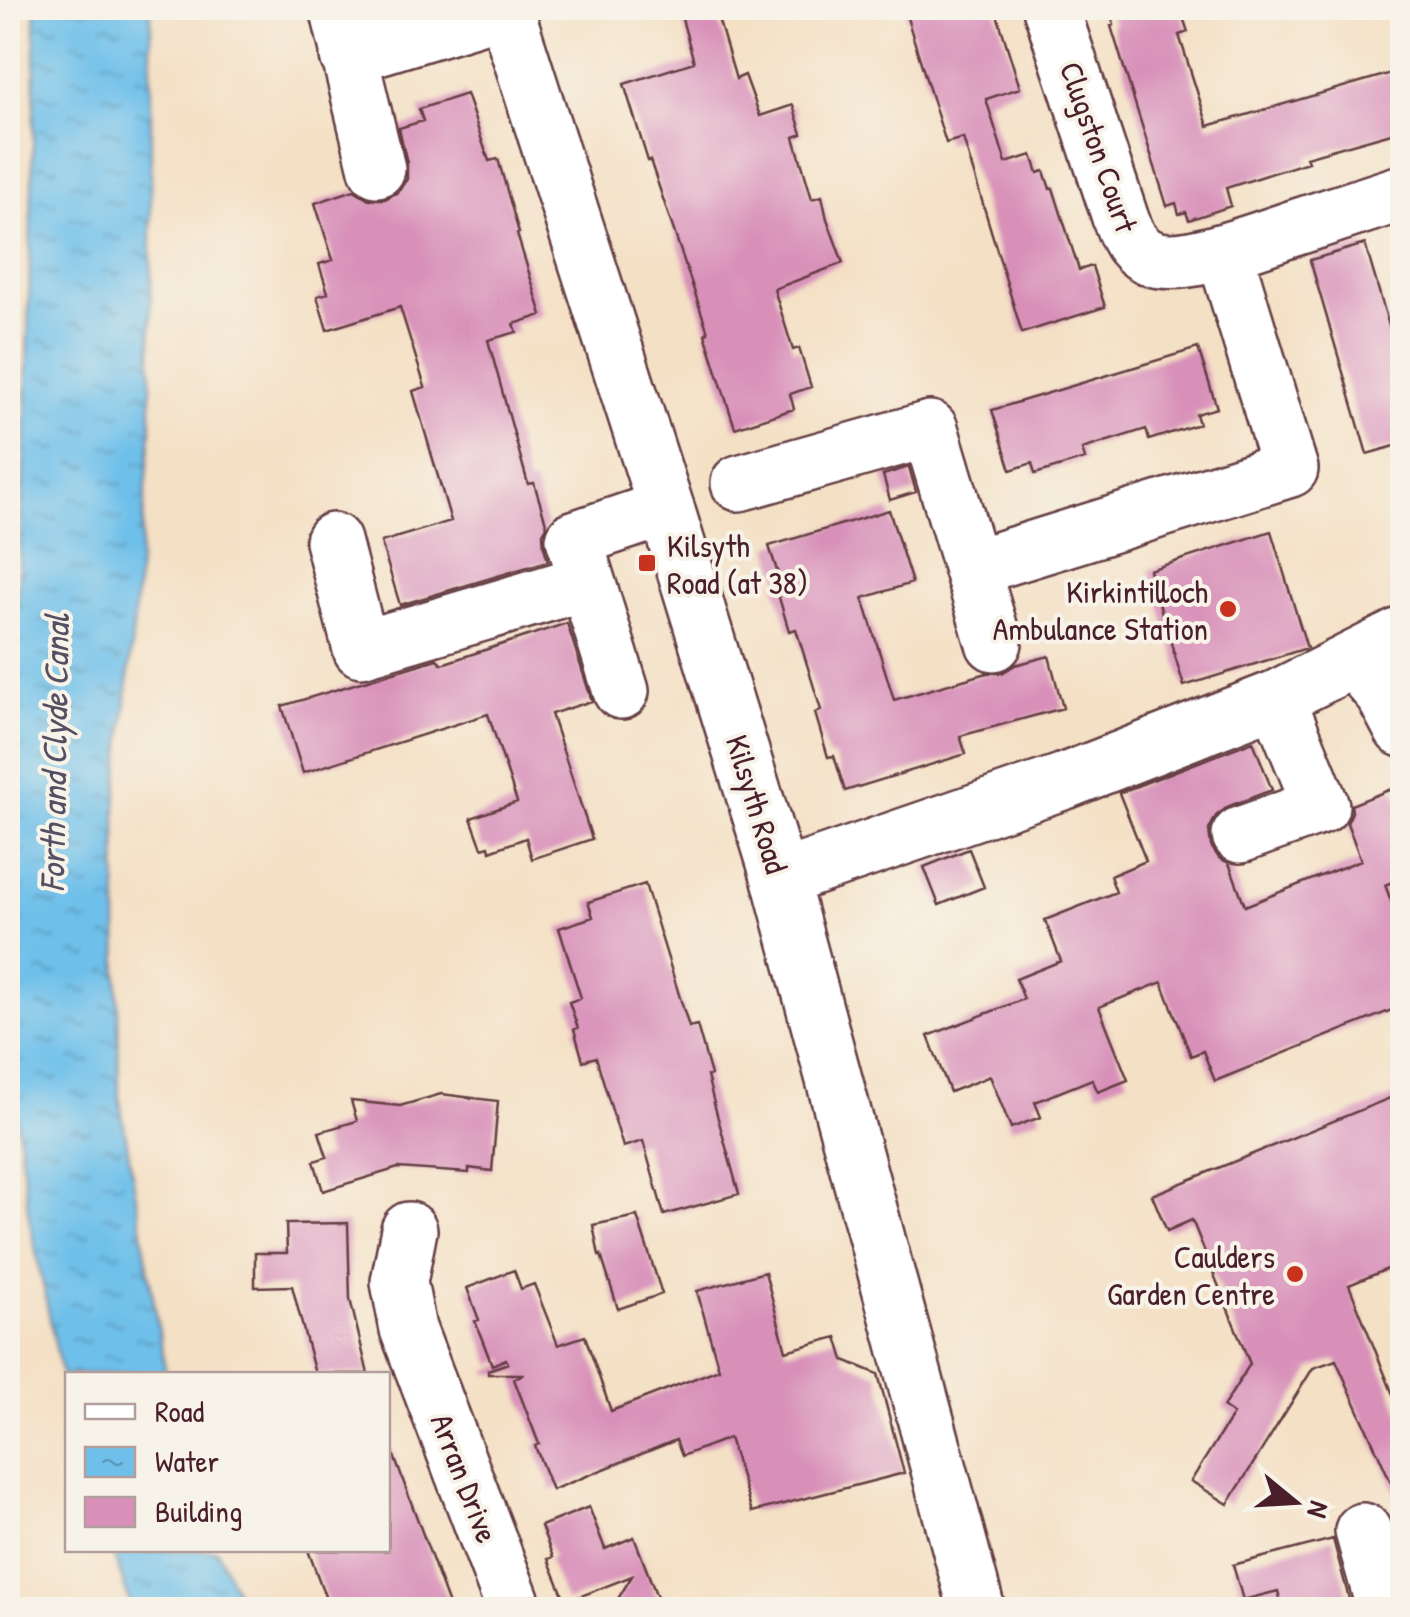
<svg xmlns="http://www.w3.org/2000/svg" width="1410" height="1617" viewBox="0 0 1410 1617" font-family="'Patrick Hand',sans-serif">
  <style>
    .water { fill: url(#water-ripples); stroke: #5c708a; stroke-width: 2.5 }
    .building { fill: #d890b9 }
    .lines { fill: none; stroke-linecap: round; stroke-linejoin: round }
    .minor-casing { stroke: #643c42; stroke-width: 60 }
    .major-casing { stroke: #643c42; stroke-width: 60 }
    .minor { stroke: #fff; stroke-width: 55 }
    .major { stroke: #fff; stroke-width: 55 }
    .poi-dot { fill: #c8321e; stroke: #f7f3e8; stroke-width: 4 }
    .labels { text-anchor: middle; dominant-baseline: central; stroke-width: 8; stroke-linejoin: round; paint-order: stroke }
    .street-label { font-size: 32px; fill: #4a1f2b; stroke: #f7f3e8 }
    .poi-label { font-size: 32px; fill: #4a1f2b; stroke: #f7f3e8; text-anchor: end }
    .water-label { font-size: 35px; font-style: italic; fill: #554f64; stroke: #f7f3e8 }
  </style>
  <defs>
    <pattern id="water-ripples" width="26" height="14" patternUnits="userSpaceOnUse" patternTransform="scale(2.5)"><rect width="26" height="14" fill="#6ec0ea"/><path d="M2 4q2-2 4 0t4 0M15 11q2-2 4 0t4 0" fill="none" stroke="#5c9bbe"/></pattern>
  </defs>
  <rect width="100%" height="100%" fill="#f7f3e8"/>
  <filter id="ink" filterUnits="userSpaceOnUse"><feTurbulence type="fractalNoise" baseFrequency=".01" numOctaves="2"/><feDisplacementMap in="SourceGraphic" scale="20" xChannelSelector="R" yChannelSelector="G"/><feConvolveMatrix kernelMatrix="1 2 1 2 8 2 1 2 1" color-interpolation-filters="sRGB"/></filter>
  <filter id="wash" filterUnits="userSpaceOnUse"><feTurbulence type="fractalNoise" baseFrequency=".0048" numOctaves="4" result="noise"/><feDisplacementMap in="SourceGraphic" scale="40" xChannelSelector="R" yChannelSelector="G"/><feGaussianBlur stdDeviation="2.25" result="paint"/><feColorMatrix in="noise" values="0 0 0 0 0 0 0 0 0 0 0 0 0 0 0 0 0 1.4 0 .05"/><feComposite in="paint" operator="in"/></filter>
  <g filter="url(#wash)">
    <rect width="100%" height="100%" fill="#f4e0c5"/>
    <path class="water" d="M35 8H151V433L116 810 119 1096 166 1374H68L67 1401 29 1218 8 1050V783L25 446 35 69Z
      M112 1550H217L244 1609H132Z"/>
    <g id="blocks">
      <path class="building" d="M679 8H715L736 79 745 75 760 116 793 105 802 134 794 137 812 199 822 196 827 219 843 263 774 289 793 350 799 348 811 387 790 394 794 409 735 428 705 334 708 332 650 160 648 161 624 84 694 62Z
        M904 8H995L1020 88 986 99 1006 163 1032 155 1038 173 1044 171 1050 189 1053 188 1079 270 1092 266 1105 307 1022 333 963 138 946 143Z
        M1109 8H1180L1188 32 1179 35 1208 126 1402 70V130L1306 157 1308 162 1226 188 1231 206 1189 220 1186 212 1179 214 1176 203 1167 206 1111 26 1114 25Z
        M466 94 489 161 498 159 519 233 517 234 542 315 514 324 517 332 488 340 528 484 534 483 547 526 543 533 544 547 548 561 400 605 381 542 451 521 413 391 425 387 400 307 327 330 317 296 328 293 319 264 333 260 315 203 354 190 369 199H385L398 192 407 179V163L399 128 423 121 419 109Z
        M1365 244 1402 370V444L1367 454 1310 260Z
        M1198 348 1217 408 1196 414 1199 424 1149 440 1146 429 1082 449 1085 459 1035 474 1032 463 1011 470 992 410Z
        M909 467 916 492 890 500 883 475Z
        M889 510 912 583 863 598 894 700 987 673H1002L1015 665 1049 656 1063 708 960 736 966 754 845 791 834 756 828 757 815 713 821 710 796 629 789 631 775 584 781 583 769 546Z
        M1271 531 1307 648 1184 686 1149 570Z
        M567 623 592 701 551 714 592 839 532 859 526 838 490 851 489 846 482 848 471 818 517 802 488 714 303 773 282 706 437 659 442 664Z
        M1253 741 1272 790 1229 806 1216 816 1209 830 1211 846 1219 858 1229 863 1245 906 1361 860 1347 823 1352 812 1351 805 1394 788 1402 810V878L1385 885 1402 930V1006L1215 1081 1203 1051 1191 1056 1162 982 1099 1007 1128 1080 1098 1092 1092 1079 1035 1102 1041 1117 1011 1128 990 1076 950 1092 928 1036 1024 999 1016 979 1061 961 1045 920 1116 892 1110 876 1146 861 1119 793Z
        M969 849 984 887 939 905 924 867Z
        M645 884 689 1027 697 1025 711 1075 707 1076 716 1111 739 1194 664 1215 643 1141 623 1147 596 1057 583 1061 574 1029 578 1028 569 1002 581 998 559 928 593 917 588 902Z
        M1402 1093V1263L1349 1285 1402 1417V1507L1336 1360 1313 1368 1228 1504 1191 1481 1233 1414 1223 1407 1250 1364 1192 1220 1167 1231 1152 1195Z
        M441 1094 498 1101 492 1171 469 1168V1173L398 1168 323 1191 314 1161 327 1157 319 1132 357 1121 351 1101 400 1106Z
        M637 1216 662 1294 618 1309 601 1255 599 1256 593 1225Z
        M348 1223 350 1299 368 1374H315L292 1286 255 1287V1253H287L286 1224Z
        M514 1270 521 1289 534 1284 558 1345 585 1336 611 1411 719 1369 697 1291 765 1272 786 1351 837 1337 844 1360 878 1374 904 1473 752 1512 729 1438 682 1456 676 1440 552 1490 535 1446 539 1444 514 1379 524 1374H488V1370L508 1363 506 1359 492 1365 475 1321 479 1320 467 1288Z
        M388 1448H391L451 1610H330L308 1550H388Z
        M589 1507 605 1549 634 1537 662 1610H611L632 1576 566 1602 548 1559 553 1557 541 1526Z
        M1333 1539 1352 1610H1283L1278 1591 1243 1600 1233 1565Z"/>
    </g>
  </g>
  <g filter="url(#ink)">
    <use href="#blocks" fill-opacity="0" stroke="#643c42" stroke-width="2.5"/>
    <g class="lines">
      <g class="minor-casing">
        <path id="minor" d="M338 8 377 169
          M1051 8 1121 220C1128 239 1135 253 1155 259 1187 268 1258 240 1291 229 1328 217 1365 205 1402 193
          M348 56 506 8
          M739 483 930 429 994 643
          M333 541 361 649 587 582
          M972 568 1290 469 1224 251
          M1354 660 1383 693 1402 729
          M621 691 574 539 666 508
          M1240 835 1321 806 1277 698
          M780 879 1065 781 1277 698 1402 635
          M409 1230 399 1282 408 1329 515 1610
          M1363 1531 1385 1610"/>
      </g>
      <g class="major-casing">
        <path id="major" d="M505 8 666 508 780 879 977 1610"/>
      </g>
      <use href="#minor" class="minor"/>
      <use href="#major" class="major"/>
    </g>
  </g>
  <g class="poi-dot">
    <rect x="637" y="553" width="20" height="20" rx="5"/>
    <circle cx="1228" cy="609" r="10"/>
    <circle cx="1295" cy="1274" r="10"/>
  </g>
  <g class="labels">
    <g class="street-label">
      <text transform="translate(1099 147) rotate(71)">Clugston Court</text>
      <text transform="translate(757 804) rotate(73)">Kilsyth Road</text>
      <text transform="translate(465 1478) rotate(69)">Arran Drive</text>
    </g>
    <g class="poi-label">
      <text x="667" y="545" text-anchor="start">Kilsyth<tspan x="667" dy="37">Road (at 38)</tspan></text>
      <text x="1208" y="591">Kirkintilloch<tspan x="1208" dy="37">Ambulance Station</tspan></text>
      <text x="1275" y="1256">Caulders<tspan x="1275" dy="37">Garden Centre</tspan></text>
    </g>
    <g class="water-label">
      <text transform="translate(54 753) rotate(-89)">Forth and Clyde Canal</text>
    </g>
  </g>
  <rect width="1410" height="1617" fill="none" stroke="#f7f3e8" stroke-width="40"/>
  <rect x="65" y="1372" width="325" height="180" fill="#f7f3e8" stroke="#b29e9c" stroke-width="2.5"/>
  <rect x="85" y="1404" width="50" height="15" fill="#ffffff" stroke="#b29e9c" stroke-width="2.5"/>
  <text x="155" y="1422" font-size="30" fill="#4a1f2b">Road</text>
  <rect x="85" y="1447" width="50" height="30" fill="url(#water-ripples)" stroke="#b29e9c" stroke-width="2.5"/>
  <text x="155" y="1472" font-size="30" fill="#4a1f2b">Water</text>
  <rect x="85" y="1497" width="50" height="30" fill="#d890b9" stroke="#b29e9c" stroke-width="2.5"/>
  <text x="155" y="1522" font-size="30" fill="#4a1f2b">Building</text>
  <g transform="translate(1295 1502) rotate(108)" stroke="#f7f3e8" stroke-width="8" paint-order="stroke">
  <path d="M0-8L18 38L0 25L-18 38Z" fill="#4a1f2b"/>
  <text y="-15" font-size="28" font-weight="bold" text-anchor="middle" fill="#4a1f2b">N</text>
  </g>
</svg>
